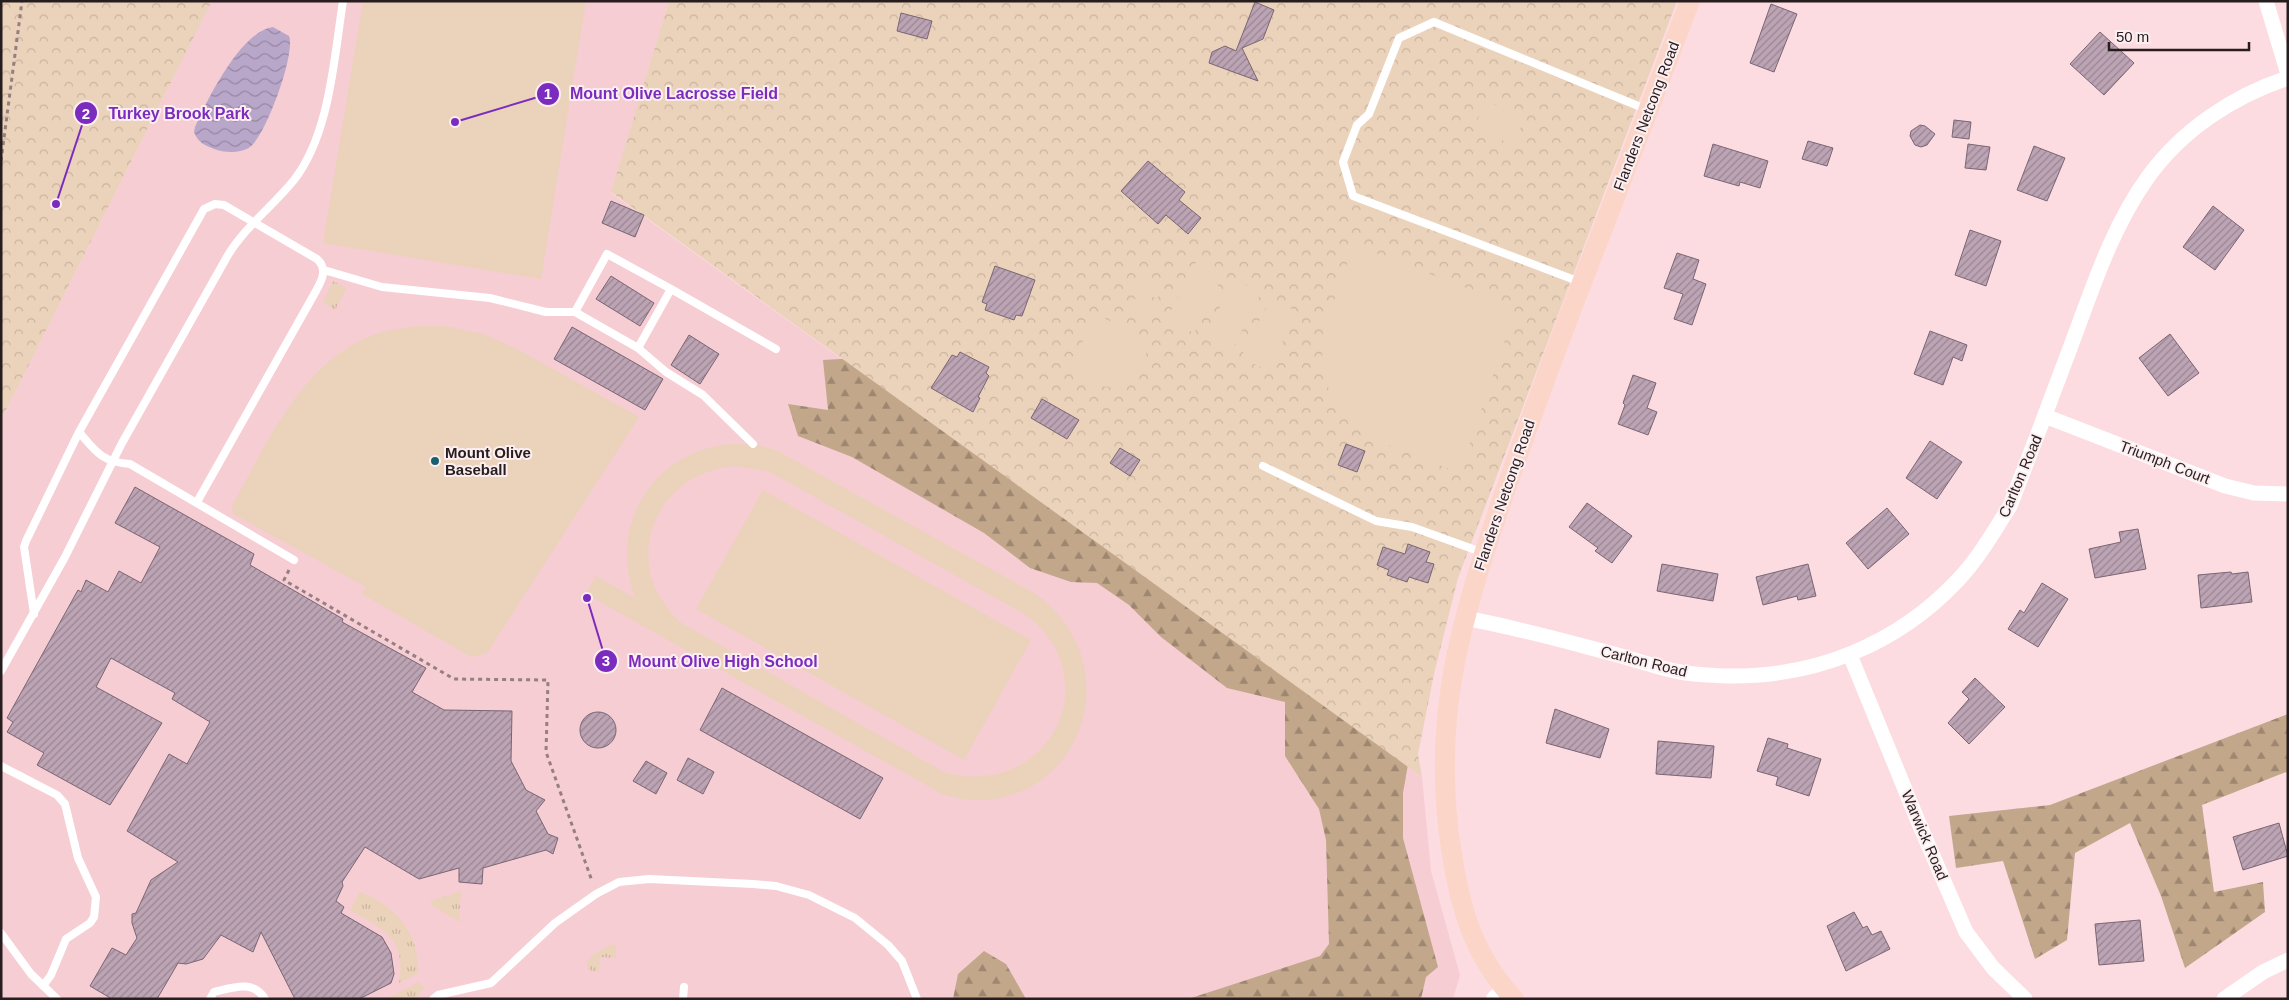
<svg xmlns="http://www.w3.org/2000/svg" width="2289" height="1000" viewBox="0 0 2289 1000" font-family="Arial,sans-serif">
  <style>
    .built { fill: #f5cdd3 }
    .grass { fill: url(#grass-tufts) }
    .forest { fill: url(#forest-firs) }
    .park { fill: url(#park-crowns) }
    .pitch { fill: #ebd2ba; fill-rule: evenodd }
    .water { fill: url(#water-waves) }
    .building { fill: url(#building-hatch); stroke: #7a6573 }
    .lines { fill: none; stroke-linecap: round; stroke-linejoin: round }
    .path { stroke: #957f83; stroke-width: 3; stroke-dasharray: 4 4; stroke-linecap: butt }
    .service { stroke: #fff; stroke-width: 8 }
    .minor { stroke: #fff; stroke-width: 15 }
    .tertiary { stroke: #fff; stroke-width: 18 }
    .secondary { stroke: #fcd5c9; stroke-width: 20 }
    .poi-dot { fill: #1a5f71; stroke: #fceff1; stroke-width: 2 }
    .labels { text-anchor: middle; dominant-baseline: central; stroke-width: 4; stroke-linejoin: round; paint-order: stroke }
    .street-label { font-size: 15px; fill: #271c1e; stroke: #fceff1 }
    .poi-label { font-size: 15px; font-weight: bold; fill: #271c1e; stroke: #fceff1; text-anchor: start }
    .leader { fill: none; stroke: #7b2cbf; stroke-width: 2 }
    .callout-dot { fill: #7b2cbf; stroke: #fceff1; stroke-width: 2 }
    .mark-label { font-size: 15px; text-anchor: middle; font-weight: bold; fill: #fff }
    .callout-label { font-size: 16px; text-anchor: middle; font-weight: bold; fill: #7b2cbf; stroke: #fceff1; stroke-width: 4; stroke-linejoin: round; paint-order: stroke }
  </style>
  <defs>
    <pattern id="grass-tufts" width="24" height="20" patternUnits="userSpaceOnUse" patternTransform="scale(1.25)"><rect width="24" height="20" fill="#ebd2ba"/><path d="M3 7l-1-3M5 7V3M7 7l1-3M15 17l-1-3M17 17v-4M19 17l1-3" fill="none" stroke="#cab49f"/></pattern>
    <pattern id="forest-firs" width="22" height="20" patternUnits="userSpaceOnUse" patternTransform="scale(1.25)"><rect width="22" height="20" fill="#c3a78b"/><path d="M5 1l3.5 6h-7zM16 11l3.5 6h-7z" fill="#9e8771"/></pattern>
    <pattern id="park-crowns" width="20" height="18" patternUnits="userSpaceOnUse" patternTransform="scale(1.25)"><rect width="20" height="18" fill="#ebd2ba"/><path d="M2 6a3 3 0 1 1 6 0M12 15a3 3 0 1 1 6 0" fill="none" stroke="#cab49f"/></pattern>
    <pattern id="water-waves" width="16" height="10" patternUnits="userSpaceOnUse" patternTransform="scale(1.25)"><rect width="16" height="10" fill="#b9a7c9"/><path d="M0 5q4-4 8 0t8 0" fill="none" stroke="#9687a3"/></pattern>
    <pattern id="building-hatch" width="6" height="6" patternUnits="userSpaceOnUse" patternTransform="scale(1.25)"><rect width="6" height="6" fill="#bca4b4"/><path d="M-1 1l2-2M0 6l6-6M5 7l2-2" fill="none" stroke="#998592"/></pattern>
  </defs>
  <rect width="100%" height="100%" fill="#fcdce1"/>
  <path class="built" d="M212 1H669L611 193 1422 777 1431 871 1460 975 1453 999H1V420Z"/>
  <path class="grass" d="M333 281 345 287 346 289 335 310 323 302Z
    M461 891 459 922 430 904 433 900Z
    M360 892C396 905 420 934 418 973L399 983C407 938 383 929 350 910Z
    M612 944 616 945V958L600 957 599 972 589 970 587 965V961L594 954Z
    M419 982 424 987 416 999H386Z"/>
  <path class="forest" d="M926 354 1414 730 1403 793V838L1438 967 1426 977 1421 999H1188L1320 956 1329 944 1326 840 1319 809 1285 756V702L1227 688 1161 637 1129 605 1097 583 1071 582 1030 568 984 533 852 457 798 436 788 404 828 410 823 360Z
    M2288 714V774L2286 772 2202 805 2214 892 2263 882 2265 912 2185 968 2161 896 2130 823 2075 853 2067 940 2035 959 2003 861 1956 868 1949 816 2050 805Z
    M984 951 1006 964 1026 999H953L958 974Z"/>
  <path class="park" d="M1 1H212L1 420Z
    M669 1H1677L1458 578 1434 674 1418 754 1422 777 611 192Z"/>
  <path class="pitch" d="M363 1H586L541 279 323 243Z
    M1485 101 1525 116 1514 145 1474 129Z
    M1354 245 1493 298V302L1506 307 1512 319 1460 473 1373 439 1347 419 1329 391 1322 358 1324 329Z
    M1197 260 1224 273 1194 333 1167 319Z
    M1145 276 1164 286 1157 299 1138 289Z
    M1234 279 1261 293 1231 352 1204 339Z
    M1133 298 1152 309 1145 322 1125 311Z
    M1271 298 1298 312 1268 371 1241 357Z
    M1104 318 1148 341C1147 372 1122 398 1091 382 1080 376 1075 370 1071 359L1097 320Z
    M417 326H445L484 334 519 350 639 417 487 653 471 657 362 594 366 587 233 514 232 505C269 441 305 354 383 332 394 329 406 328 417 326Z
    M730 444H753L776 450 1036 594C1142 674 1067 832 942 794L586 594 596 576 635 598C608 525 652 452 730 444ZM734 466 768 471 1026 615C1111 679 1047 802 944 772L678 621C670 611 661 601 656 590 630 530 673 471 734 466Z
    M763 490 1031 640 964 760 696 609Z"/>
  <path class="water" d="M273 27 289 36C296 53 266 135 250 147 242 153 226 153 217 150 206 146 198 143 194 132L195 127C207 100 241 31 273 27Z"/>
  <path class="building" d="M1255 2 1274 10 1263 39 1242 48 1258 81 1209 63 1212 52 1225 46 1236 51Z
    M1771 4 1797 14 1774 72 1750 63Z
    M901 13 932 21 927 39 897 31Z
    M2100 32 2134 63 2104 95 2070 64Z
    M1954 120 1971 122 1969 139 1952 137Z
    M1920 125 1925 126 1935 134 1927 145 1921 147 1915 145 1910 136 1911 131Z
    M1808 141 1833 148 1827 166 1802 159Z
    M1713 144 1768 161 1760 188 1740 182 1739 186 1704 176Z
    M1968 144 1990 147 1986 170 1965 168Z
    M2034 146 2065 158 2047 201 2017 190Z
    M1148 161 1185 192 1179 200 1201 218 1188 234 1166 215 1158 224 1121 191Z
    M611 201 644 215 635 237 602 223Z
    M2213 206 2244 230 2215 270 2183 247Z
    M1970 230 2001 241 1986 286 1955 275Z
    M1677 253 1699 260 1693 279 1706 284 1692 325 1674 319 1683 294 1664 288Z
    M995 266 1035 280 1022 316 1016 315 1014 320 985 310 987 304 982 302Z
    M611 276 654 303 640 326 596 299Z
    M572 327 663 379 645 410 554 359Z
    M1930 331 1967 345 1962 361 1953 357 1943 385 1914 374Z
    M2170 334 2199 373 2168 396 2139 358Z
    M689 335 719 354 700 384 671 365Z
    M960 352 989 367 986 373 989 376 978 397 980 398 973 412 931 388 952 355 957 357Z
    M1633 375 1656 383 1647 408 1657 412 1648 435 1618 424 1625 405 1623 403Z
    M1042 399 1079 420 1067 439 1031 418Z
    M1930 441 1962 462 1937 499 1906 478Z
    M1346 444 1365 451 1357 472 1338 465Z
    M1120 448 1140 460 1130 476 1110 463Z
    M135 487 254 554 250 565 343 619 342 622 426 668 412 692 444 710 512 711 511 761 526 790 545 800 536 811 548 834 558 838 553 854 546 850 483 868 482 884 459 882V868L419 879 365 847 342 882 343 886 336 901 344 907 341 913 382 937 391 953 394 974 391 983 359 999H295L261 932 253 952 221 935 203 959 186 964 178 963 157 999H112L90 986 112 948 126 955 137 938 132 923V914L136 913 151 880 178 862 127 831 169 754 187 764 210 722 172 699 175 693 111 658 96 687 162 723 110 805 37 765 44 753 7 732 13 722 7 718 78 590 81 592 86 580 108 592 119 571 141 583 160 547 115 523Z
    M1587 503 1632 536 1612 563 1595 551 1598 548 1569 527Z
    M1887 508 1909 534 1868 569 1846 543Z
    M2138 529 2146 569 2095 578 2089 549 2121 542 2119 532Z
    M1408 544 1430 552 1426 562 1434 564 1428 583 1409 577 1407 582 1387 575 1389 570 1377 565 1383 547 1405 554Z
    M1662 564 1718 574 1713 601 1657 591Z
    M1808 564 1816 596 1798 600 1797 596 1763 605 1756 577Z
    M2231 572 2232 574 2248 572 2252 602 2201 608 2198 575Z
    M2042 583 2068 599 2038 647 2008 629 2020 610 2024 613Z
    M1975 678 2005 707 1969 744 1948 723 1969 699 1962 692Z
    M722 688 883 778 860 819 700 730Z
    M1555 709 1609 729 1600 758 1546 743Z
    M580 730a18 18 0 1 1 36 0a18 18 0 1 1-36 0Z
    M1768 738 1788 744 1787 748 1821 759 1809 796 1776 785 1778 777 1757 771Z
    M1658 741 1714 746 1711 778 1656 774Z
    M688 758 714 772 703 794 677 780Z
    M646 761 667 773 656 794 633 781Z
    M2279 823 2288 856 2243 870 2233 837Z
    M1854 912 1863 928 1867 926 1872 935 1881 931 1890 949 1846 971 1827 926Z
    M2140 920 2144 961 2099 965 2095 924Z"/>
  <g class="lines">
    <path class="path" d="M1 161 22 1
      M289 570 284 580 454 679 548 680 546 752 592 881"/>
    <path class="service" d="M324 270 382 287 490 298 546 312H575L638 348 666 372 703 395 753 444
      M1580 282 1353 196 1343 162 1357 125 1369 114 1399 38 1434 22 1648 110
      M671 289 776 349
      M575 312 607 254 671 289 638 348
      M79 432C96 452 102 462 130 464L294 560
      M1263 466 1376 521 1412 527 1484 553
      M34 614 24 547 26 541 79 432 204 209 215 204 224 205 317 259C328 269 322 280 316 291L197 502
      M1 671 65 557 122 443 228 255C246 226 273 206 294 180 330 134 334 58 343 1
      M1 766 57 795 65 804 78 858 96 897 94 917 90 923 66 939 51 975 43 986
      M1 933 31 974 57 999
      M210 999 214 992C232 988 253 979 265 999
      M433 999 438 995 491 983 555 923 596 894 619 882 649 879 753 884 776 886 809 895 855 918 888 945 902 961 917 999
      M683 999 684 987"/>
    <path class="minor" d="M2266 1 2288 74
      M2045 416 2225 486 2254 493 2288 494
      M1464 618C1515 627 1564 641 1614 654 1636 660 1658 668 1680 672 1695 675 1710 675 1725 676 1814 678 1897 645 1958 580 1979 558 1994 531 2010 506 2031 452 2052 397 2072 343 2093 287 2112 227 2148 177 2182 130 2233 96 2288 78
      M1850 655 1920 826 1966 932 1993 968 2025 999
      M2224 999 2263 972 2288 960"/>
    <path class="tertiary" d="M1495 999 1506 990"/>
    <path class="secondary" d="M1514 999C1474 956 1461 911 1452 855 1430 721 1460 622 1503 497 1525 434 1548 371 1572 308 1612 206 1651 104 1690 1"/>
  </g>
  <circle class="poi-dot" cx="435" cy="461" r="5"/>
  <g class="labels">
    <g class="street-label">
      <text transform="translate(1646 116) rotate(-69)">Flanders Netcong Road</text>
      <text transform="translate(2165 462) rotate(21)">Triumph Court</text>
      <text transform="translate(2020 476) rotate(-67)">Carlton Road</text>
      <text transform="translate(1504 495) rotate(-71)">Flanders Netcong Road</text>
      <text transform="translate(1644 661) rotate(14)">Carlton Road</text>
      <text transform="translate(1925 835) rotate(67)">Warwick Road</text>
    </g>
    <g class="poi-label">
      <text x="445" y="452">Mount Olive<tspan x="445" dy="17">Baseball</tspan></text>
    </g>
  </g>
  <path class="leader" d="M455 122L548 94M56 204L86 113M587 598L606 661"/>
  <g class="callout-dot">
    <circle cx="455" cy="122" r="5"/>
    <circle cx="56" cy="204" r="5"/>
    <circle cx="587" cy="598" r="5"/>
    <circle cx="548" cy="94" r="12"/>
    <circle cx="86" cy="113" r="12"/>
    <circle cx="606" cy="661" r="12"/>
  </g>
  <g class="mark-label">
    <text x="548" y="99">1</text>
    <text x="86" y="119">2</text>
    <text x="606" y="666">3</text>
  </g>
  <g class="callout-label">
    <text x="674" y="99">Mount Olive Lacrosse Field</text>
    <text x="179" y="119">Turkey Brook Park</text>
    <text x="723" y="667">Mount Olive High School</text>
  </g>
  <rect width="2289" height="1000" fill="none" stroke="#271c1e" stroke-width="5"/>
  <path d="M2109 42v8h140v-8" fill="none" stroke="#271c1e" stroke-width="2.5"/>
  <text x="2116" y="42" font-size="15" fill="#271c1e" stroke="#fceff1" stroke-width="4" paint-order="stroke">50 m</text>
</svg>
